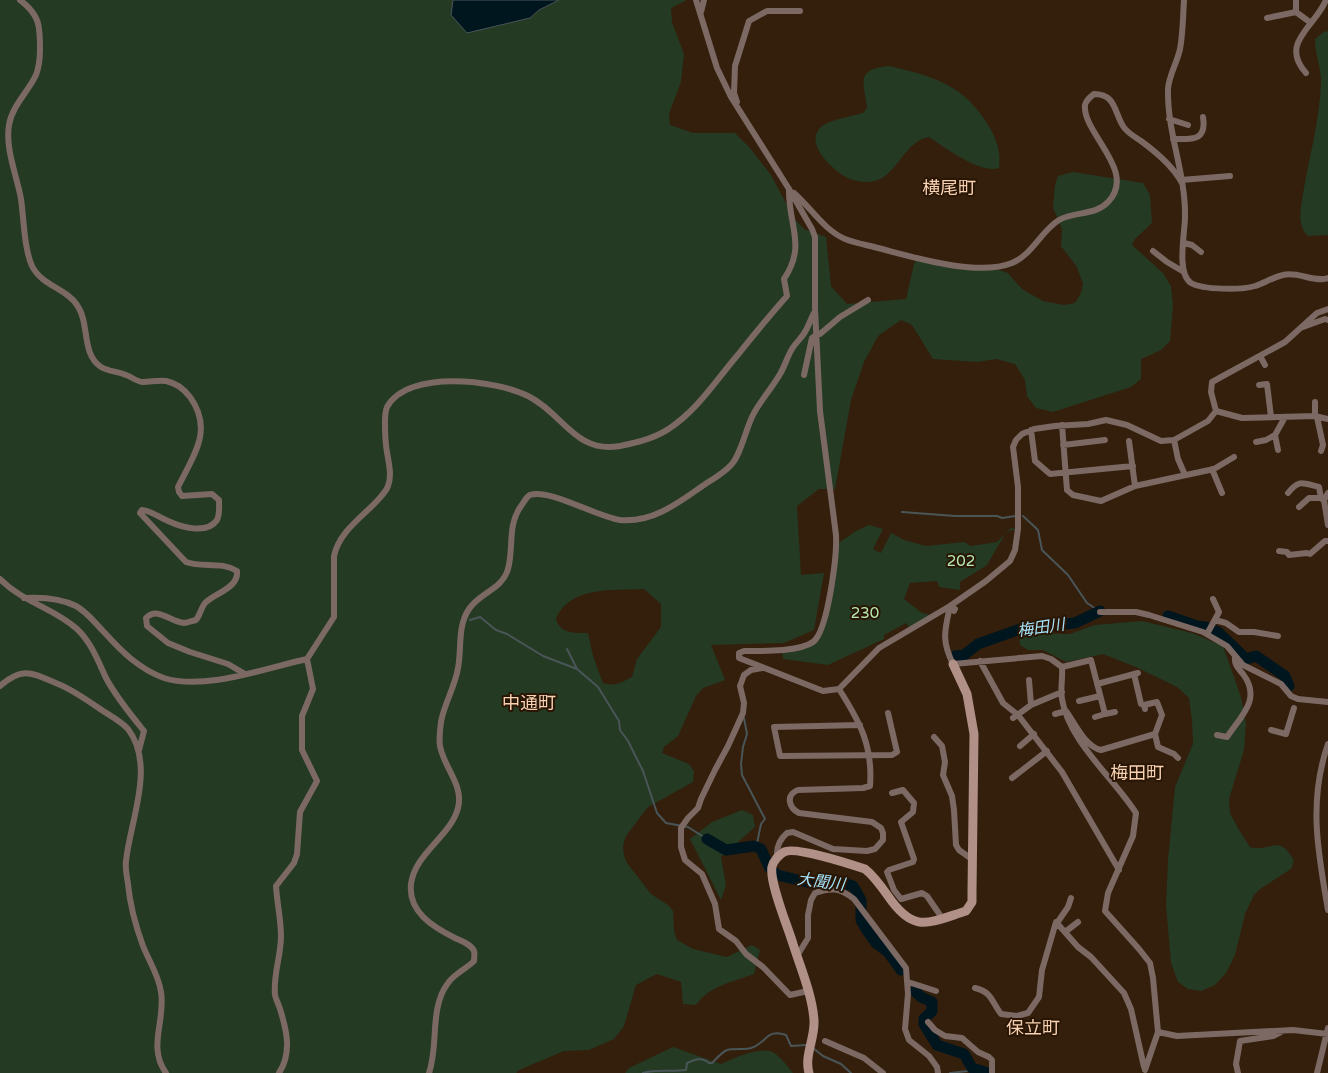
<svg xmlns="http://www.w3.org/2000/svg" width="1328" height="1073" viewBox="0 0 1328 1073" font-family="'Varela Round','Noto Sans JP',sans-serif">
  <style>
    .green { fill: #243a23; fill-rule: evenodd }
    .water { fill: #00161f; stroke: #4a5558 }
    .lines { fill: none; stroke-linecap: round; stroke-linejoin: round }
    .stream { stroke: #4a5558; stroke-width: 2 }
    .river { stroke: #00161f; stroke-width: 11 }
    .street { stroke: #7d6964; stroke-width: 6 }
    .secondary { stroke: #b09087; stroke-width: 9 }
    .labels { text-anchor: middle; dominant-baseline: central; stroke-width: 4; stroke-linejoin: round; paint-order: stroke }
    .park-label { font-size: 15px; fill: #b7eab3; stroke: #291503 }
    .water-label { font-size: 16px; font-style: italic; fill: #a5e3fd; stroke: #291503 }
    .quarter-label { font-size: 18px; fill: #f8d1b2; stroke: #291503 }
  </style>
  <rect width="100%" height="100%" fill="#331f0c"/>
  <path class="green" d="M0 0H453L452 4 530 18 539 10 559 0H687L671 8 672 22 684 54 681 82 669 114 670 125 693 133H735L750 148 771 175 794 218 804 229 826 237 831 286 847 304 906 299 914 264 918 258 996 269 1008 273 1022 289 1043 301 1064 305 1075 303 1081 293 1083 284 1077 267 1061 246 1062 229 1053 208 1055 185 1058 176 1073 172 1143 183 1150 195 1152 223 1135 239 1132 245 1163 273 1171 286 1173 305 1170 341 1161 350 1141 359V379L1131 387 1053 412 1036 408 1027 396 1025 380 1015 364 996 359 977 362 933 359 912 325 901 320 878 336 864 362 851 400 835 489H819L797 506 801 575 824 573 814 630 784 643 711 645 725 680 703 688 696 696 678 736 664 747 662 753 689 764 694 771 693 782 648 807 626 836 623 846 624 856 627 863 651 894 668 905 673 911 674 931 677 940 693 949 727 957 752 945 760 950 754 974C733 982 709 986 696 1005L683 1004 681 982 657 974 636 985 624 1026 614 1039 589 1050 564 1051 519 1070 516 1073H0ZM644 589 661 604V627L637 659 632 677C622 682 615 687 603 683L593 656 588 633C575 633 559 634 556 618 572 585 613 591 644 589Z
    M1325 31 1328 32V235L1308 236C1298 227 1300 212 1302 200 1308 161 1320 121 1321 81 1321 67 1315 54 1315 39Z
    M888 66C934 76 965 85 990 128 997 141 1001 152 999 168 982 175 944 147 929 137 901 142 897 183 866 182 859 182 851 180 844 176 831 168 805 144 820 128 827 120 853 116 863 113L867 108C864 82 855 70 888 66Z
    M869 525 883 529 873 549 881 553 891 533 904 540 926 546 964 542 971 546 997 542 1011 528 1018 529V531L1011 530 1005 534 987 565 960 582V590L939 587 937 581 910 583 904 599 922 613 931 615 910 628 906 623 884 635V639L828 665 783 659 782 649 812 643 822 628 837 544 856 531Z
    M1142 621 1192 633 1223 646 1241 697 1246 724 1244 750 1229 799 1230 813 1239 830 1250 847C1272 853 1279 832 1294 861L1291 869 1260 889 1254 895 1245 914 1235 955 1226 973 1215 985 1201 991 1188 989 1178 982 1171 963 1166 905 1168 860 1175 787 1193 744 1192 720 1189 698 1177 687 1138 668 1103 654 1066 662 1043 650H1028L1020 645 1019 633 1053 629 1054 634H1070L1095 625Z
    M742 810 753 815 755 827 721 857 726 885 721 900 690 839 712 822Z
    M673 1047 721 1064C734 1058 755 1048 770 1051 779 1054 787 1066 793 1073H625L629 1068Z"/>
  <path class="water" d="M453 0H559L539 10 530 18 467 33 451 15Z"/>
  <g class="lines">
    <path class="stream" d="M902 512 955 516H997L1002 518 1015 516
      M1023 516 1038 530 1042 550 1068 575 1087 603 1099 611
      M470 620 480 617 496 630 507 634 543 656 577 669 598 687 619 721 620 730 628 741 643 771 657 813 666 823 688 827 707 839
      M567 649 577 669
      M744 718 747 734 743 747 741 764 742 775 765 819 761 824 756 848
      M813 1048 823 1056 841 1064 851 1073
      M643 1073C655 1069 673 1072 686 1070L687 1063C696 1059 702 1057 709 1063H712C716 1059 722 1052 727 1050 735 1048 744 1050 751 1048 767 1043 766 1028 786 1035L791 1046 806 1045
      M950 1073 968 1071 972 1068"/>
    <path class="river" d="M1168 616 1197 626 1206 627 1218 632 1246 659 1256 656 1285 676 1289 686
      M955 656 964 655 978 644 1023 628 1075 623 1100 611
      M707 839 726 850 754 846 761 849 769 867 777 875 811 883 836 881 853 886 861 900V920L866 929 876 943 888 952 901 970
      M915 991 921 997 932 1002V1011L924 1019V1024L937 1045 964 1054 972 1068 988 1073"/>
    <path class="street" d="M20 0C40 15 40 26 40 49 40 58 39 67 36 75 28 92 12 106 9 125 5 149 17 176 21 199 24 220 24 248 32 266 42 286 66 288 77 305 90 323 81 354 101 367 110 372 117 371 126 375 132 377 137 382 143 382 151 382 158 380 166 381 176 383 184 389 190 397 214 430 193 456 178 487L179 492 182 496 212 494 219 500C219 506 220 514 217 520 207 535 181 527 168 521 160 518 152 511 142 510L140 513 186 562C203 568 221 561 237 571 239 588 215 593 205 603 201 608 200 615 196 620 192 621 187 623 184 623 170 622 158 606 146 618L147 626 168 643 190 652 228 664 245 674
      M696 0 717 68 731 97 789 189 812 229 815 237V309L820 411 836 535C837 555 828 631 813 642 799 652 762 651 744 651L739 653V658L823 691 839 689 879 648 950 606 986 581 1010 561 1015 550 1018 529V487L1013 447 1016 440 1022 434 1034 429 1055 426 1088 424 1106 420 1127 425 1161 441 1174 440 1208 421 1216 411
      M1184 0C1183 16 1183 33 1180 49 1177 63 1169 75 1168 89 1167 133 1186 174 1185 217 1185 233 1176 273 1191 283 1203 290 1242 290 1255 286 1264 283 1274 277 1283 275 1298 271 1314 283 1328 278
      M1296 0V12L1311 23
      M701 12 704 0
      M1267 18 1296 12
      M1306 73C1279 43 1315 27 1326 0
      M737 102 734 93 735 66 749 21 767 11H800
      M1169 119 1188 125
      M1173 139C1191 139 1207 142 1203 117
      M1181 180 1230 176
      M794 193C811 208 824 230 845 239 855 243 867 245 878 248 913 257 977 277 1012 263 1032 255 1041 231 1059 220 1075 211 1095 216 1108 202 1138 171 1082 133 1085 105 1086 100 1090 97 1094 94 1116 94 1114 112 1123 126 1126 132 1135 137 1141 141 1156 152 1173 166 1182 183
      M1184 243 1192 245 1201 252
      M1153 251 1167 262 1184 272
      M1303 327 1325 319 1328 320
      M1260 356 1265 365
      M804 375 812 338 817 334H820L840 317 868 300
      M1259 385 1267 384 1271 417
      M1216 411 1211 392 1212 382 1285 342 1317 313 1328 309
      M1216 411 1242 418 1315 416 1328 419
      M1315 416V402
      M1317 417 1323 445 1321 451
      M1062 425 1067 490 1073 495 1101 501 1135 486 1129 441
      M1031 430 1035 461 1050 474 1133 466
      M1174 440 1178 459 1185 475
      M1256 442 1266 440 1275 435
      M1063 445 1105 440
      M1278 450 1275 435 1285 417
      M1212 469 1222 493
      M1135 486 1214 469 1234 457
      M1288 493C1299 479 1302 483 1319 487L1321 498
      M1328 493 1324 500 1328 525
      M1299 507 1309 498H1321L1323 500
      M1279 551 1287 552 1289 555 1307 553 1310 554 1325 541H1328
      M0 579C24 603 54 608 77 629 91 642 98 661 106 678 116 697 131 715 144 731L139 750
      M24 598C41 597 60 598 76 606 87 612 95 623 104 632 121 651 139 669 164 678 204 691 266 668 307 659L334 617V556C339 532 361 518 377 501 381 496 386 492 388 486 393 474 387 457 386 445 385 437 385 430 385 422 385 417 385 412 387 407 408 369 496 380 528 396 563 413 575 454 620 446 636 443 656 438 670 428 697 410 715 382 736 357 753 336 769 316 787 296L784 279C807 245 788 225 789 189
      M950 606C945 630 941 640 953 664L1042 656 1051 659 1062 667C1063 678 1060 689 1062 699 1069 742 1113 777 1136 813L1133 836 1108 893 1105 911 1139 949 1150 963 1153 978 1158 1032 1145 1070
      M954 611 950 606 955 609
      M1100 612H1136L1149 615 1203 632 1227 646 1243 665 1281 684 1291 696 1298 699 1328 702
      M1215 620 1226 623 1239 632H1254L1278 636
      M1207 634 1219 612 1213 599
      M980 661 1003 703 1018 715 1062 772 1119 870
      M1062 667 1091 660 1105 714 1095 717
      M762 668 751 670 744 675 740 686 744 703 743 713 728 746 715 770 701 799 698 808 688 818 681 828V847L685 860 702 874 715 904 719 929 736 941 746 954 763 967 790 995 808 991
      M1134 674 1141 704 1144 705 1145 709
      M1029 680 1031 705
      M1097 684 1138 673
      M0 686C23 666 32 673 58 684 73 690 87 700 100 709 109 715 121 721 128 729 156 766 130 821 126 861 125 868 127 877 128 884 130 905 136 927 143 946 149 961 159 976 161 992 166 1020 147 1047 166 1073
      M1079 701 1100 696
      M1055 714 1066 711C1075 723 1085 747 1101 750L1155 734 1162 715 1157 702 1144 705
      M1105 714 1115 712
      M1013 718 1031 705 1062 692
      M860 725 774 727 780 756 892 755 897 752 888 713
      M1271 730 1286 734 1294 708
      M1155 734 1158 747 1174 754 1178 758
      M1217 735 1227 737C1241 716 1262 699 1243 674 1238 668 1234 665 1235 656
      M934 737 942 746 945 762 943 775 952 796 954 810 956 845 959 850 973 860
      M1328 744C1308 801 1318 853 1328 910
      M1020 746 1034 734
      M1012 778 1047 751
      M892 793 903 790 914 803 913 812 901 822 914 859 913 862 889 870 887 872 894 890 901 899 922 893 927 896 942 918
      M777 857C776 847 779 840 787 833L793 832 833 849 867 851 875 849 883 840V833L881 828 872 822 799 813C789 808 785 795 798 790L863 788 870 786C873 746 860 722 839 689
      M1057 923 1068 907 1071 898
      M1065 932 1078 922
      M797 956 808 938V915L811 900 815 893C832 887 840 888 854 899L906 968 908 994 905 1029 909 1040 929 1056 937 1067 938 1073
      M908 982 936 991
      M975 988C992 992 991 1001 1001 1014L1017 1016 1028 1013 1039 997 1042 970 1056 922 1078 947 1091 957 1124 993 1131 1009 1144 1067
      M928 1022 935 1030 945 1036 962 1038 978 1052 989 1057 992 1060V1073
      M1158 1032 1177 1036 1293 1030 1328 1034
      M825 1041 864 1058 883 1073
      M279 1073C292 1053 287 1031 280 1009 279 1005 276 1000 275 995 273 975 281 956 281 936 281 920 277 903 276 886L294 863 297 854 300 812 317 781 302 750V716L313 689 307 659
      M429 1073C439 1045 429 1008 448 983 454 974 466 969 474 961 474 958 475 954 474 951 471 944 461 941 455 938 433 927 408 912 411 884 415 853 451 836 458 808 464 785 444 768 440 746 439 739 440 729 441 722 444 704 455 687 458 668 462 648 457 627 469 609 480 592 502 590 508 569 514 547 507 526 521 506 524 502 526 497 530 495 549 488 597 517 620 520 651 523 677 504 701 487 711 480 723 474 731 465 741 455 746 427 754 413 761 400 772 388 780 374 785 366 787 357 792 349 796 342 803 337 806 330 809 325 811 318 814 313
      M1238 1073 1236 1064 1240 1041 1273 1036 1281 1032
      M1317 1073 1328 1028"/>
    <path class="secondary" d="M809 1073C804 1056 815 1038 814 1021 813 997 800 966 793 944 788 927 769 882 772 867 773 861 779 855 784 852 795 846 850 864 865 869 874 876 881 886 888 896 914 934 928 923 966 911L972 902V891L974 734 967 694 953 664"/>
  </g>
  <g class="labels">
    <g class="park-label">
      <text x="961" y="561">202</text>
      <text x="865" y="613">230</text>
    </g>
    <g class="water-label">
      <text transform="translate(1041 628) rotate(-8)">梅田川</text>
      <text transform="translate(821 882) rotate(7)">大聞川</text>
    </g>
    <g class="quarter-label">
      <text x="949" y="188">横尾町</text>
      <text x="529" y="703">中通町</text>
      <text x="1137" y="773">梅田町</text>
      <text x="1033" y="1028">保立町</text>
    </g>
  </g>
</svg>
